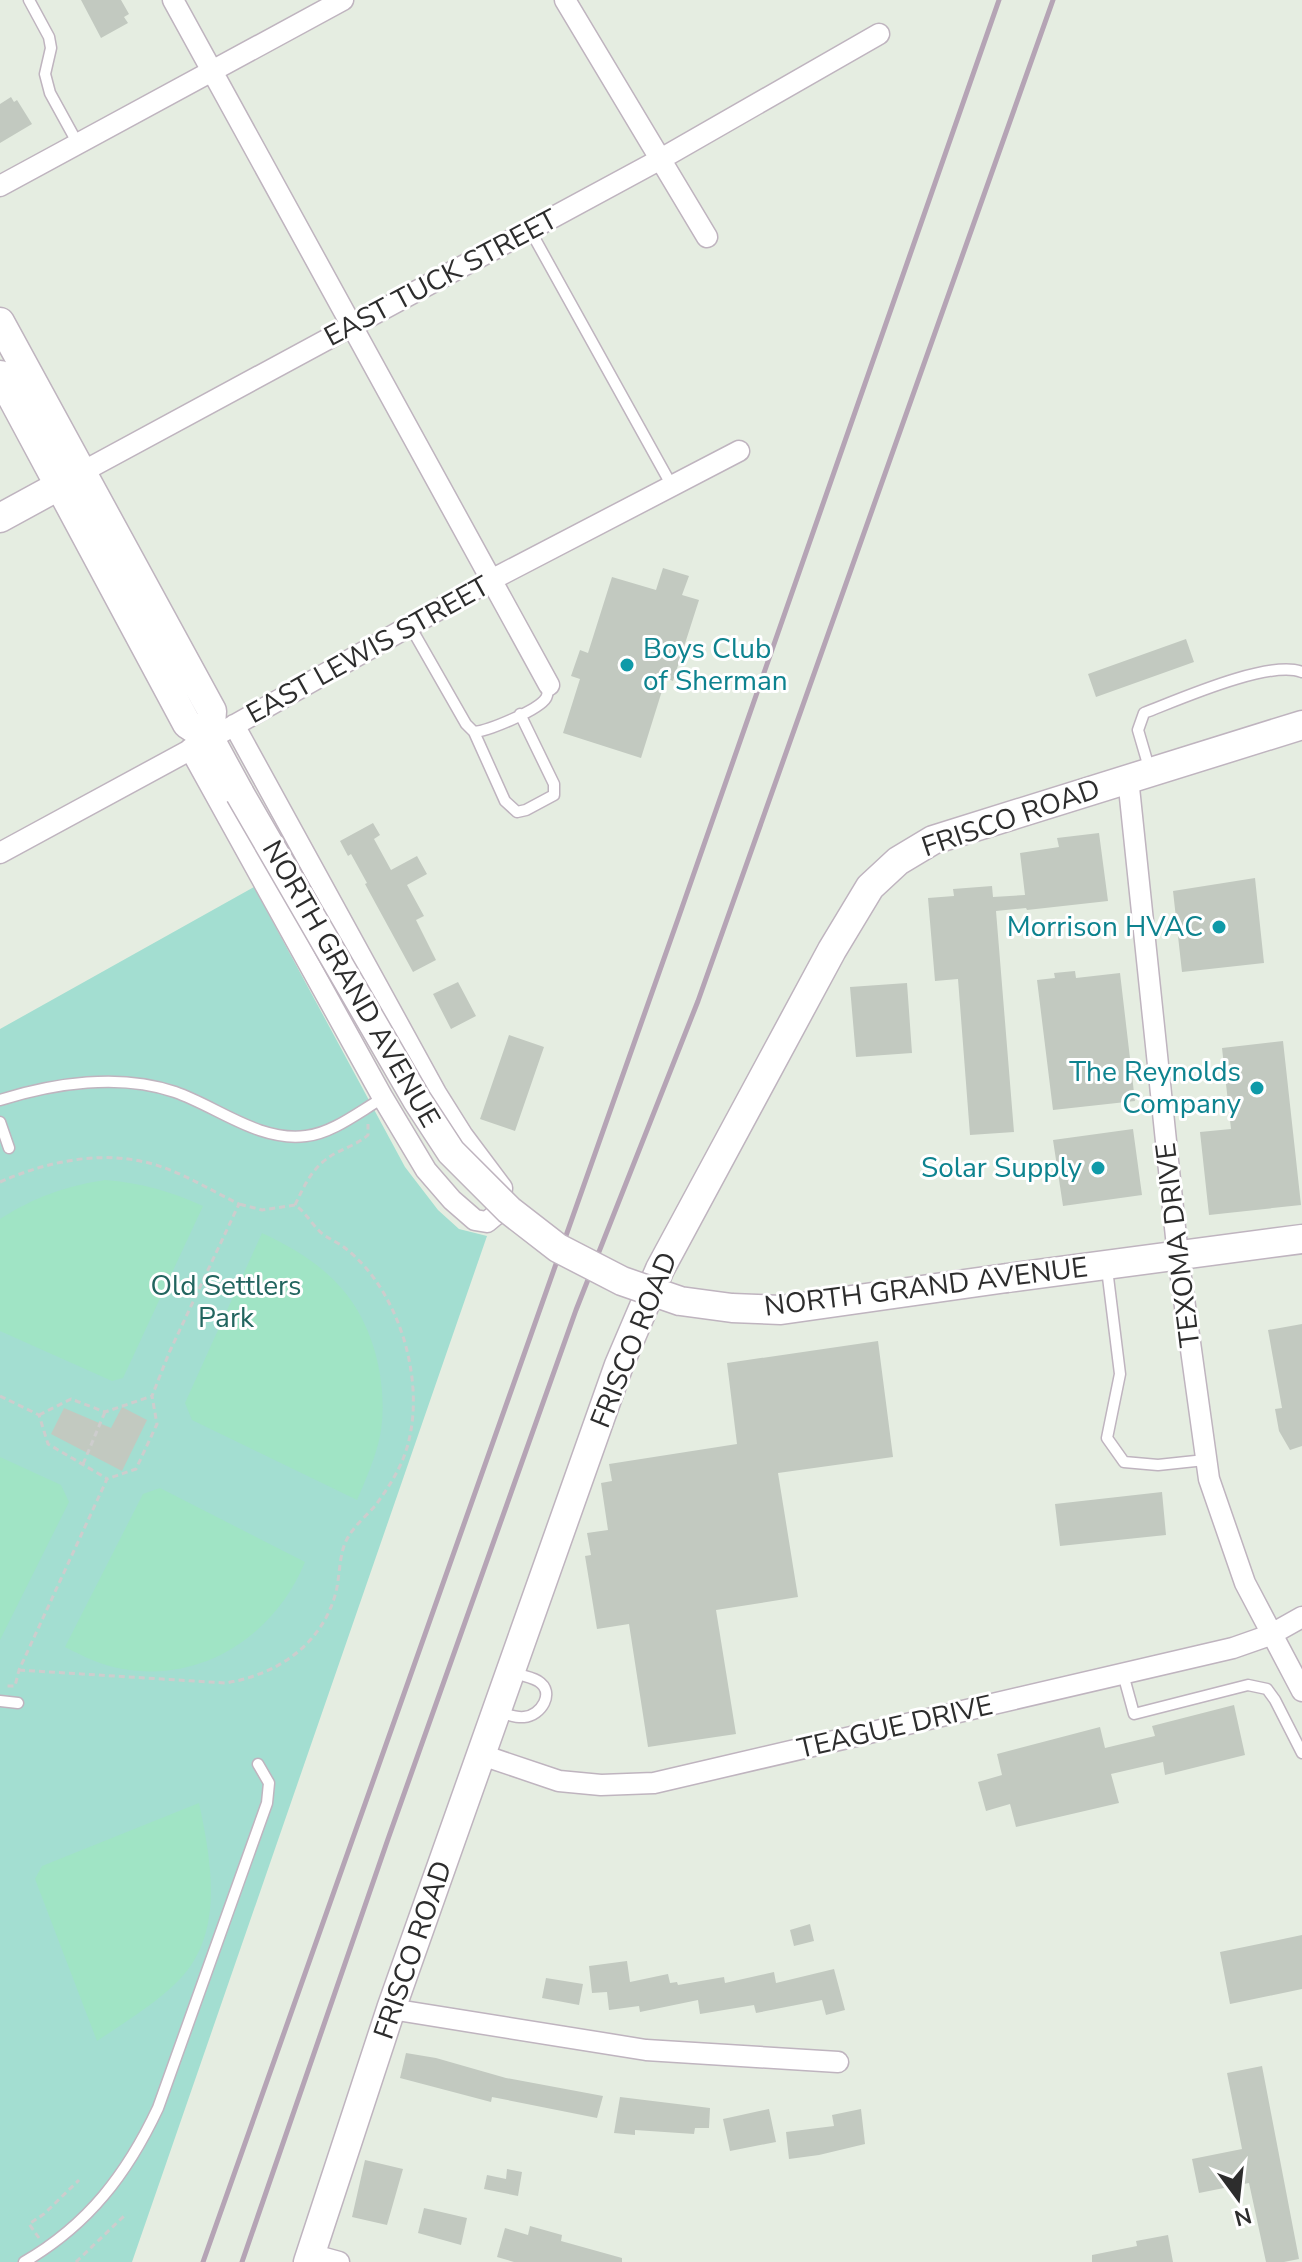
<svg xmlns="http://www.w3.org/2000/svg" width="1302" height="2262" viewBox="0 0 1302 2262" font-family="'Nunito Sans',sans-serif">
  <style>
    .green { fill: #a3ded1 }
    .pitch { fill: #a0e4c5 }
    .building { fill: #c2c9c0 }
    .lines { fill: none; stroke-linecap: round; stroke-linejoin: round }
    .lane-casing { stroke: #bfb4bf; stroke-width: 13 }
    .street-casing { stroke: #bfb4bf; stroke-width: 23 }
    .secondary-casing { stroke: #bfb4bf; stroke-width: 31 }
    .path { stroke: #cdcdcd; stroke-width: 3; stroke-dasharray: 6 4; stroke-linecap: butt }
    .lane { stroke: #fff; stroke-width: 10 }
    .street { stroke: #fff; stroke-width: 20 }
    .secondary { stroke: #fff; stroke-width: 28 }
    .rail { stroke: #b5a4b5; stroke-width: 5 }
    .secondary-bridge-casing { stroke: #bfb4bf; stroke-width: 31; stroke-linecap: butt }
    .secondary-bridge { stroke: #fff; stroke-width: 28 }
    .culture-dot { fill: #0f9aa8; stroke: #fff; stroke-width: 3 }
    .labels { text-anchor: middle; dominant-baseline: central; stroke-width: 6; stroke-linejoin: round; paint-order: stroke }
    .street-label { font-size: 28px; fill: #2d2d2d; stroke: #fff }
    .culture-label { font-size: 28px; fill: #0d838f; stroke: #fff; text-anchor: end }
    .park-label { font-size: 28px; fill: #22655f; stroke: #fff }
  </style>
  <rect width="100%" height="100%" fill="#e5ede1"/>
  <path class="green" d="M254 887 405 1167 438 1210 459 1229 487 1236 132 2262H0V1029Z"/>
  <path class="pitch" d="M105 1180C141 1183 170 1191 203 1206L123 1378 112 1381 0 1331V1219C33 1198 65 1186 105 1180Z
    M262 1233C292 1247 321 1264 343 1290 375 1327 389 1388 380 1436 375 1459 366 1479 357 1500L192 1420 185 1403Z
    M0 1457 61 1485 69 1502 0 1640Z
    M160 1488 305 1562C275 1635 203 1683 123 1669 102 1666 83 1656 65 1647L143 1494Z
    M199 1803C211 1860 225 1932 180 1979 157 2003 125 2022 97 2041L35 1879 42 1866Z"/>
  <path class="building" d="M81 0H121L129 14 124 17 128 23 101 38Z
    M11 97 14 102 17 100 32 124 0 143V104Z
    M663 568 689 576 682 595 699 600 673 681 666 678 641 758 563 733 580 679 571 676 580 650 588 653 612 577 656 590Z
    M1186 639 1194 662 1096 697 1088 674Z
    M373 823 380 835 374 839 391 870 417 856 427 874 407 885 424 916 416 920 436 960 413 972 365 884 367 883 351 854 348 856 340 841Z
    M1099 833 1108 901 1027 910 1026 908 996 911 1014 1132 970 1135 958 979 935 981 928 898 954 896 953 889 992 886 993 897 1025 895 1020 853 1059 847 1057 838Z
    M1255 878 1264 963 1182 972 1173 891Z
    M1075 971 1076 978 1120 973 1135 1101 1053 1110 1037 980 1055 978 1054 973Z
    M458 982 476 1016 451 1029 433 994Z
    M907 983 912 1053 856 1057 850 987Z
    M509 1035 544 1047 515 1131 480 1119Z
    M1283 1041 1301 1205 1209 1215 1200 1132 1231 1129 1222 1048Z
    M1133 1129 1142 1195 1063 1206 1053 1140Z
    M1302 1324V1446L1290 1450 1279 1431 1275 1409 1282 1408 1268 1330Z
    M878 1341 893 1457 778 1473 798 1597 716 1610 736 1734 648 1747 629 1624 597 1629 585 1556 591 1555 587 1533 608 1530 601 1483 612 1481 609 1464 737 1444 727 1363Z
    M122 1407 147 1420 122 1471 51 1434 64 1408 111 1428Z
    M1162 1492 1166 1535 1060 1546 1055 1504Z
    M1234 1705 1245 1755 1165 1775 1163 1762 1111 1774 1119 1803 1016 1827 1010 1804 986 1811 978 1782 1002 1775 997 1754 1100 1727 1105 1748 1155 1736 1152 1726Z
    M810 1924 814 1941 794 1946 790 1930Z
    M1302 1935V1989L1230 2004 1220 1952Z
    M627 1961 630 1982 668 1974 670 1983 677 1982 678 1985 724 1977 725 1983 774 1972 776 1983 834 1969 845 2010 826 2015 822 2000 756 2013 754 2005 700 2014 698 2000 640 2012 639 2006 609 2010 607 1992 592 1993 589 1966Z
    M546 1978 583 1984 579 2005 542 1998Z
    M406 2053 436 2058 506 2078 603 2096 597 2118 492 2097 491 2102 400 2078Z
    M1262 2066 1299 2259 1284 2262H1266L1249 2183 1199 2193 1192 2159 1242 2149 1227 2073Z
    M620 2097 710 2108 709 2128H695L694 2134 635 2130V2135L614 2133Z
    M769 2109 776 2142 730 2151 723 2119Z
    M861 2109 865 2144 819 2155 789 2159 786 2132 834 2126 832 2115Z
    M365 2160 403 2169 387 2225 352 2217Z
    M507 2169 522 2172 518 2196 484 2189 487 2175 506 2179Z
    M424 2208 467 2218 461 2245 418 2233Z
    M530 2226 562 2235 561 2241 622 2258V2262H514L497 2257 505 2228 528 2235Z
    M1168 2235 1173 2262H1092V2255L1137 2246 1136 2241Z"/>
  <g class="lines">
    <g class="lane-casing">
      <path id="lane" d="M29 0 49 37 51 48 45 74 50 93 78 144
        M530 230 672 486
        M410 626 466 724 474 732C488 731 539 710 546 698 548 695 548 688 549 685
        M474 732 505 801 517 812 526 810 554 795V784L520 714
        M1150 771 1138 730 1144 713C1178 700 1270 659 1302 672
        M0 1100C54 1083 120 1073 175 1092 218 1107 259 1142 306 1136 333 1133 360 1111 383 1098
        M0 1122 9 1148
        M1107 1269 1120 1374 1107 1438 1124 1462 1158 1465 1205 1460
        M1123 1674 1134 1714 1248 1685 1267 1689 1275 1700 1302 1753
        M0 1701 18 1703
        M499 1712C506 1714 516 1718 524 1717 541 1716 556 1692 538 1681 531 1677 521 1675 513 1673
        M24 2262C88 2225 127 2174 158 2108L267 1803 269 1783 258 1764"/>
    </g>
    <g class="street-casing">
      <path id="street" d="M173 0 549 685
        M565 0 707 237
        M0 186 343 0
        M82 472 659 160 879 34
        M190 749 383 1098 426 1170 452 1200 475 1220 487 1222 499 1212 502 1188 463 1136 436 1093 234 725
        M1128 778 1178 1256 1209 1479 1245 1583 1302 1691
        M0 853 210 739 491 580 739 451
        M482 1755 559 1781 601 1785 654 1783 1233 1648 1270 1635 1302 1617
        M391 2009 646 2050 838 2062
        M310 2254 339 2262"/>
    </g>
    <g class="secondary-casing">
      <path id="secondary" d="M0 322 212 711 210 739
        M0 375 187 724 210 739 240 794
        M0 518 75 477
        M1007 1278 1302 1239
        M308 2262 391 2009 619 1365 660 1269 832 950 870 887 898 861 933 840 1302 725"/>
    </g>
    <path class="path" d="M0 1182C48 1161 104 1149 156 1165 185 1174 212 1191 239 1204L169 1353 152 1396 157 1424 136 1469 107 1479 19 1670 15 1686H4
      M295 1205C305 1184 313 1166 334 1154 345 1148 358 1144 368 1135V1124
      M0 1396 39 1415 48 1444 106 1478
      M39 1415 71 1399 105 1412 152 1396
      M83 1464 105 1412
      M19 1670 225 1683C277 1675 322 1645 336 1592 340 1575 339 1554 347 1539 354 1526 366 1516 375 1506 386 1491 396 1476 403 1459 430 1392 402 1292 345 1248 339 1243 331 1240 324 1235 312 1226 307 1213 295 1205L262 1210 239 1204
      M39 2238 29 2224 44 2214 79 2180
      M76 2262 124 2216"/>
    <use href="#lane" class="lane"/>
    <use href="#street" class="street"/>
    <use href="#secondary" class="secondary"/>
    <path class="rail" d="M203 2262 678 919 999 0
      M242 2262 388 1839 576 1310 698 1001 1053 0"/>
    <g class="secondary-bridge-casing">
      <path id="secondary-bridge" d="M240 794 417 1100 451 1152 509 1210 558 1248 622 1281 680 1301 732 1308 781 1310 1007 1278"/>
    </g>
    <use href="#secondary-bridge" class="secondary-bridge"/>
  </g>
  <g class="culture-dot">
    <circle cx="627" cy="665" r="8"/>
    <circle cx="1219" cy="927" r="8"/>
    <circle cx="1257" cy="1088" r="8"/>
    <circle cx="1098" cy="1168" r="8"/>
  </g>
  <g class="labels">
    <g class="street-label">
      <text transform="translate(441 278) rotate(-28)">EAST TUCK STREET</text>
      <text transform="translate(368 650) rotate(-29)">EAST LEWIS STREET</text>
      <text transform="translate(1011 818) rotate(-19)">FRISCO ROAD</text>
      <text transform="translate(351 984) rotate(60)">NORTH GRAND AVENUE</text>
      <text transform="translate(1178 1245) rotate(-97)">TEXOMA DRIVE</text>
      <text transform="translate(926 1287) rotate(-7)">NORTH GRAND AVENUE</text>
      <text transform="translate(634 1340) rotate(-68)">FRISCO ROAD</text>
      <text transform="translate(895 1727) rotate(-13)">TEAGUE DRIVE</text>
      <text transform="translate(413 1950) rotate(-71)">FRISCO ROAD</text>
    </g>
    <g class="culture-label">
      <text x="643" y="649" text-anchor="start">Boys Club<tspan x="643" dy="32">of Sherman</tspan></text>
      <text x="1203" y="927">Morrison HVAC</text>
      <text x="1241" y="1072">The Reynolds<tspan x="1241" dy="32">Company</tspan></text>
      <text x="1082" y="1168">Solar Supply</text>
    </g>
    <g class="park-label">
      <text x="226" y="1286">Old Settlers<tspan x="226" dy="32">Park</tspan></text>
    </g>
  </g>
  <g transform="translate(1238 2198) rotate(165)" stroke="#ffffff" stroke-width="6" paint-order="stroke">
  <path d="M0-6L14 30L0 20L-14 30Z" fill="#2d2d2d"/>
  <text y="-12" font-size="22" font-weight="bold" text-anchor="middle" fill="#2d2d2d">N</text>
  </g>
</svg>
